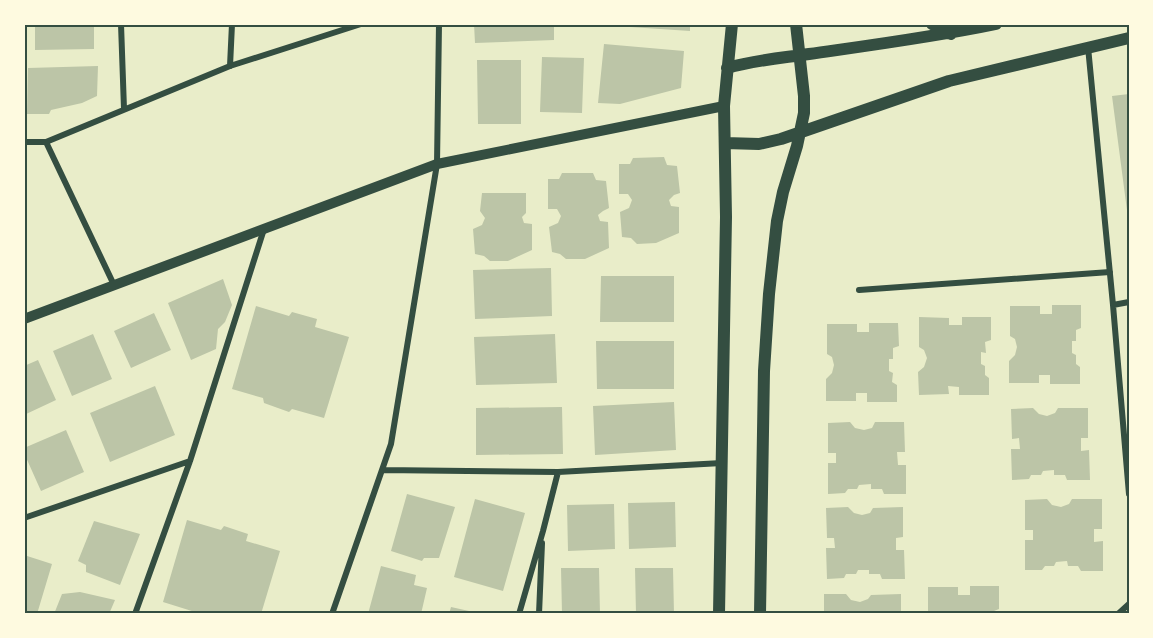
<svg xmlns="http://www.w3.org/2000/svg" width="1153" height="638" viewBox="0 0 1153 638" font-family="'Space Grotesk',sans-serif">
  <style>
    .building { fill: #bcc5a7 }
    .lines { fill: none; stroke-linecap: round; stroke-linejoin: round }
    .minor { stroke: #344e41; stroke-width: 6 }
    .tertiary { stroke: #344e41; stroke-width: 10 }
    .secondary { stroke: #344e41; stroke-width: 12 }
    .neatline { fill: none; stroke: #344e41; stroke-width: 2 }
  </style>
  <rect width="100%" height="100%" fill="#e9edc9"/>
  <path class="building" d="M35 24H94V49L35 50Z
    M474 24H554V40L475 43Z
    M615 24H690V31L615 26Z
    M604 44 684 51 681 88 620 104 598 103Z
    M542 57 584 58 582 113 540 112Z
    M477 60H521V124H478Z
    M98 66 97 96 82 103 51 110 49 114H27L28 68Z
    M1129 94V217L1128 218 1112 96Z
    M664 157 667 165 677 166 680 193 674 195 669 200 671 206 679 207V233L656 243 637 244 631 238 622 237 620 212 629 208 632 200 628 194H619V164H630L633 158Z
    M562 173H593L596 180 606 181 609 208 603 211 598 215 600 221 608 222 609 248 585 259H566L560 254 552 252 549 227 558 223 561 216 557 209H548V179H559Z
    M482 193H526V213L522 217 524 223 532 224V250L508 261H490L484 256 475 254 473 229 482 225 485 218 480 211Z
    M551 268 552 316 475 319 473 270Z
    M601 276H674V322H600Z
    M223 279 232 305 225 322 218 329 216 349 191 360 168 303Z
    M1052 305H1081V328L1076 330V341H1072V353L1076 355V364L1080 367V384H1050V375H1039V383H1009V361L1015 355 1017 347 1015 339 1010 336V306H1040V314H1052Z
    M256 306 289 316 292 312 317 319 315 327 349 337 324 418 292 409 289 412 264 403 263 398 232 389Z
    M154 313 171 350 131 368 114 331Z
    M919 317 949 318V325H962V317H991V340L985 342 986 353 981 352V364L985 366V375L989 378V395H959V387L948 386 949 394 919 395 918 372 924 367 927 358 924 350 919 347Z
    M869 323H898L899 346 893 348V359H889V371L893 373 892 382 897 385V402H867V393H856V401H826V379L832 373 834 365 832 357 827 354V324H857V332H869Z
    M93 334 112 379 72 396 53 351Z
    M555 334 557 383 476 385 474 337Z
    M596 341H674V389H597Z
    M38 360 56 400 24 415V366Z
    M155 386 175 435 110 462 90 413Z
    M674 402 676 450 595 455 593 406Z
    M562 407 563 454 476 455V408Z
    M1033 408 1039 414 1047 416 1055 413 1058 408H1088V438H1081V451L1089 450 1090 480H1067L1065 475H1054V470L1043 471 1041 475H1031L1029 479 1012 480 1011 449H1020L1019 438 1012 439 1011 409Z
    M850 422 855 428 864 430 872 428 875 422H904L905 452H897L898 465H906V494H884L882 489H871V484L859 485 857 489H848L845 493 828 494V463H836V453H828V423Z
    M66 430 84 472 41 491 24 453V448Z
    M407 494 455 507 439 558H424L422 561 391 551Z
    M475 499 525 513 503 591 454 577Z
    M1047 499 1052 505 1061 507 1069 504 1072 499H1102V529H1094V542L1103 541V571H1081L1078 566H1068L1067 561 1056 562 1054 566H1045L1042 570H1025V540H1033V530H1025V500Z
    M675 502 676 547 629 549 628 503Z
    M614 504 615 549 568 551 567 505Z
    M848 507 854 513 862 515 870 513 873 508 903 507V537L896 538V550H904L905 579H882L880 574H869V570H858L856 574H846L844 578 827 579 826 548H835L834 538H827L826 508Z
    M187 520 221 530 224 526 248 534 246 541 280 551 261 614H195V612L163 602Z
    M94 521 140 534 120 585 86 572V565L78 561Z
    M24 555 52 564 37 614 24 611Z
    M381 566 416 575 414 585 427 588 421 614H368Z
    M561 568H599L600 614H562Z
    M635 568H673L674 614H636Z
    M970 586H999V609L994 611V614H928V587H958V595H970Z
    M80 592 115 600 109 614H54L62 594Z
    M824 594H846L851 600 860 602 868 599 871 595 901 594V614H824Z
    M451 607 478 613V614H449Z"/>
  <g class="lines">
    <path class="minor" d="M121 24 124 109
      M1088 47 1113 305 1129 494
      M230 66 232 24
      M24 142H46L230 66 361 24
      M46 142 114 285
      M859 290 1110 272
      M1113 305 1129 302
      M382 470 558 472 722 463
      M24 518 190 461
      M135 614 190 461 264 229
      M332 614 391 444 437 164 439 24
      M519 614 543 531 558 472
      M539 614 542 543
      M1118 614 1129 604"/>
    <path class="tertiary" d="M24 319 437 164 724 106"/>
    <path class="secondary" d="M932 24 951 34
      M727 68C755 60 782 58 809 54 872 45 934 37 996 24
      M725 143 759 144 781 139 949 81 1129 38
      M719 614 726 217 724 106 732 24
      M760 614 764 371 769 294 777 221 783 192 797 146 804 113V96L796 24"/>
  </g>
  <rect width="1153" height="638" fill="none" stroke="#fefae0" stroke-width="51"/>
  <rect x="26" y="26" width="1102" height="586" class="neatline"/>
</svg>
